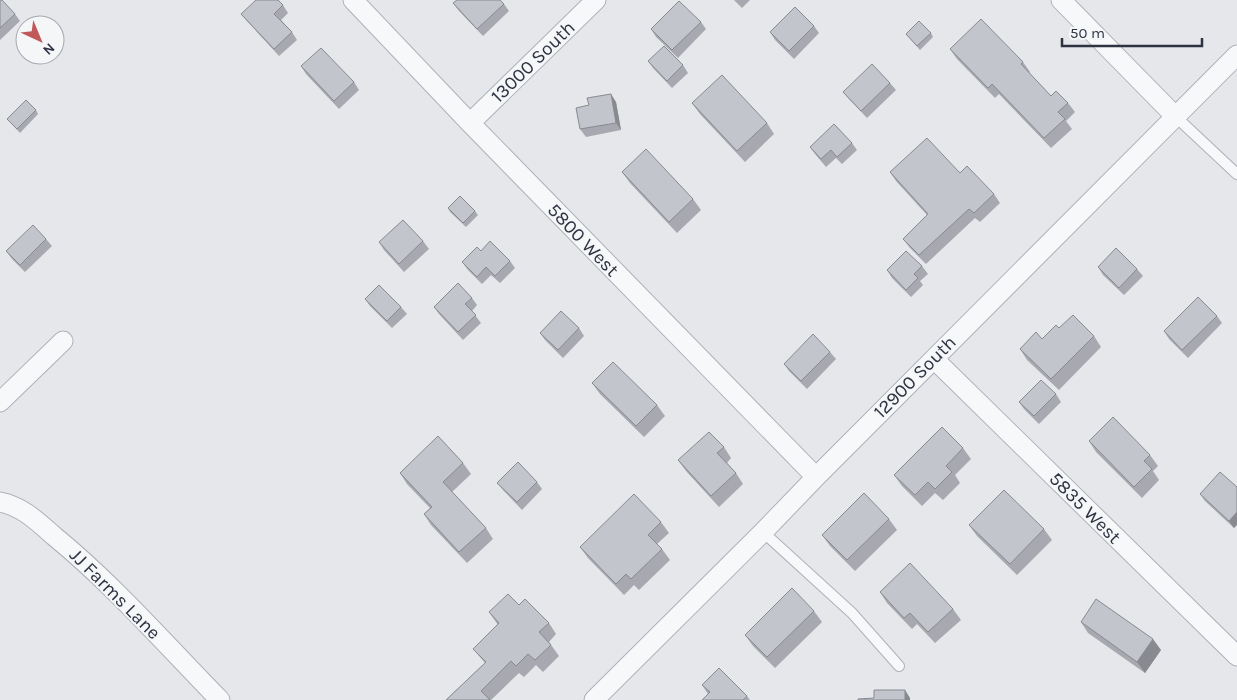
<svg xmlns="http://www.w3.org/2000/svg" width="1237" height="700" viewBox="0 0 1237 700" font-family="Karla,sans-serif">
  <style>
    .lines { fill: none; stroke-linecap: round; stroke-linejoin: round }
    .service-casing { stroke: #aeb1b8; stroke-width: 12 }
    .minor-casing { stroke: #aeb1b8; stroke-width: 21 }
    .service { stroke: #f7f8fa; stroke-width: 10 }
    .minor { stroke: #f7f8fa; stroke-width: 19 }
    .wall { fill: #a8a9b0 }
    .shaded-wall { fill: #888a90 }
    .building { fill: #c3c5cd; stroke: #888a90 }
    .labels { text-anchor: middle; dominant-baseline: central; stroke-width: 4; stroke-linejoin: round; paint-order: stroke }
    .street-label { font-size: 19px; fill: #2e3342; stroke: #f5f6f8 }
  </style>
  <rect width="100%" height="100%" fill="#e5e7eb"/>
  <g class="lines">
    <g class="service-casing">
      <path id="service" d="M1175 116 1237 174
        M763 532 852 613 899 666"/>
    </g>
    <g class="minor-casing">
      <path id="minor" d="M353 0 470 123 816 477
        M1061 0 1175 116
        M470 123 596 0
        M934 359 1237 656
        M0 402 63 341
        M0 502C22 506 38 522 54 536 114 585 166 645 220 700
        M594 700 763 532 816 477 1237 55"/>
    </g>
    <use href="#service" class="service"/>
    <use href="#minor" class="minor"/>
  </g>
  <path class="wall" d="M0 0 15 14 20 21 0 40Z
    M734 0H750L742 8Z
    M453 3 504 4 509 11 483 36 459 11Z
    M283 5 288 13 281 20 292 32 297 40 279 56 247 21 241 14Z
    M701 22 706 29 678 58 656 37 651 29Z
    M814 26 819 33 794 59 775 40 770 32Z
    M931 33 933 37 920 50 906 34Z
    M950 49 1023 62 1030 72 1029 73 1051 96 1068 103 1075 112 1066 121 1072 129 1051 148 999 94 995 98 957 59Z
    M648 61 683 65 688 73 672 88 653 68Z
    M301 66 354 82 359 90 339 109 306 74Z
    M890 83 896 90 867 118 849 99 843 92Z
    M616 102 621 130 586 137 580 129Z
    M692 103 767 123 774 134 745 162 700 114Z
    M36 110 38 114 20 133 7 119Z
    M852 143 857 150 842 164 836 158 826 167 815 154 810 147Z
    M622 172 693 199 701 210 677 233 630 183Z
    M890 172 960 173 994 194 1000 203 980 222 975 218 926 264 910 248 903 239 927 215 896 181Z
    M448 208 475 211 478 215 466 227 450 212Z
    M46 239 52 246 25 272 12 259 6 251Z
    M423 241 429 249 404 272 384 250 379 242Z
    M481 251 510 261 515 268 500 283 491 275 482 284 468 270 462 262Z
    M922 266 928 274 920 281 923 285 911 297 892 278 887 270Z
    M1098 267 1137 269 1143 276 1124 295 1103 275Z
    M472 298 477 305 472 311 481 323 463 340 439 314 434 307Z
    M365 299 401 307 407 314 392 328 370 306Z
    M1217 316 1222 323 1188 358 1169 339 1164 331Z
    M579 328 584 336 563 358 545 340 540 333Z
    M1094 336 1101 347 1059 390 1027 360 1020 349 1042 339Z
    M830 352 836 359 807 389 789 371 784 364Z
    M592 383 657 405 665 416 644 437 600 394Z
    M1056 394 1061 402 1039 424 1024 409 1019 402Z
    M1089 441 1150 455 1158 466 1153 471 1159 480 1142 498 1096 452Z
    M724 447 731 458 727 463 736 473 743 484 719 507 686 471 678 460Z
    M963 448 971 459 955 475 960 483 943 500 935 493 922 506 902 486 894 475Z
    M463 463 471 474 452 492 486 528 493 539 467 563 431 525 424 514 430 508 407 484 400 473Z
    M537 482 542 489 522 510 503 490 497 483Z
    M1237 487 1234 528 1205 501 1200 494Z
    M889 519 897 530 855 571 830 546 822 535Z
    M661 522 669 533 657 544 662 549 670 560 639 590 634 585 624 595 588 558 580 547Z
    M969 525 1044 529 1052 540 1017 575 977 536Z
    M880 592 953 609 961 620 935 643 917 624 912 629 887 603Z
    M519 605 549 623 556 634 549 642 559 656 543 672 536 665 524 677 519 673 491 700H446L485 663 473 649 498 625 489 612Z
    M814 611 822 622 775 668 753 646 745 635Z
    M1081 622 1161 650 1145 673 1088 633Z
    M702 685 747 696 750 700H702L708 694Z"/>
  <path class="shaded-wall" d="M611 94 616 102 621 130 616 123Z
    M1237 512V525L1234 528 1229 521Z
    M1153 639 1161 650 1145 673 1137 662Z
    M905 690 910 698V700H905Z"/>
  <path class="building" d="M0 0H2L15 14 0 28Z
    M256 0H278L283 5 274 14 292 32 274 49 241 14Z
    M457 0H500L504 4 477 29 453 3Z
    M679 1 701 22 672 50 651 29Z
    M795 7 814 26 789 51 770 32Z
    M981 19 1023 62 1021 64 1051 96 1056 91 1068 103 1058 112 1065 119 1044 138 992 84 988 88 950 49Z
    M919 21 931 33 917 46 906 34Z
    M664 46 683 65 667 81 648 61Z
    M321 48 354 82 334 101 301 66Z
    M872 64 890 83 861 111 843 92Z
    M722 75 767 123 737 151 692 103Z
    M611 94 616 123 580 129 576 108 589 105 587 98Z
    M26 100 36 110 17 129 7 119Z
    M834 124 852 143 837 157 831 150 821 159 810 147Z
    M927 138 960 173 967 166 994 194 974 213 969 209 919 255 903 239 928 214 890 172Z
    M646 149 693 199 669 222 622 172Z
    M460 196 475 211 463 223 448 208Z
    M403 220 423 241 399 264 379 242Z
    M33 225 46 239 20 265 6 251Z
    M490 241 510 261 495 276 486 267 477 277 462 262 477 247 481 251Z
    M1116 248 1137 269 1119 288 1098 267Z
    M906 251 922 266 914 274 918 278 906 290 887 270Z
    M458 283 472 298 465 304 476 315 458 332 434 307Z
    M379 285 401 307 387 321 365 299Z
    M1198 297 1217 316 1182 350 1164 331Z
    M561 311 579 328 558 350 540 333Z
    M1073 315 1094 336 1051 379 1020 349 1036 332 1042 339 1056 325 1059 328Z
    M813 334 830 352 801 381 784 364Z
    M613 362 657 405 636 426 592 383Z
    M1041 380 1056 394 1034 416 1019 402Z
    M1113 417 1150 455 1144 461 1152 469 1134 487 1089 441Z
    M942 427 963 448 946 466 952 472 935 489 928 482 915 495 894 475Z
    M709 432 724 447 717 453 736 473 711 496 678 460Z
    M438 436 463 463 443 482 486 528 459 552 424 514 432 507 400 473Z
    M518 462 537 482 517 502 497 483Z
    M1220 472 1237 487V512L1229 521 1200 494Z
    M1004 490 1044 529 1010 564 969 525Z
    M864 493 889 519 847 560 822 535Z
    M634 494 661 522 648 535 662 549 631 579 626 574 616 584 580 547Z
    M910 563 953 609 928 632 910 613 904 618 880 592Z
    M792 588 814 611 767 657 745 635Z
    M508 594 519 605 525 599 549 623 539 632 551 645 535 660 528 654 516 666 511 661 481 691 490 700H446L486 662 473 649 499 623 489 612Z
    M1096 599 1153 639 1137 662 1081 622Z
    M719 668 747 696 743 700H702L710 692 702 685Z
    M874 690H905V700H858V699L874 698Z"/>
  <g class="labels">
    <g class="street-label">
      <text transform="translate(533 62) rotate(-44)">13000 South</text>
      <text transform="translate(583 240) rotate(46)">5800 West</text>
      <text transform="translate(915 377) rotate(-45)">12900 South</text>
      <text transform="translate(1085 508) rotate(45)">5835 West</text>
      <text transform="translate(115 594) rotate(45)">JJ Farms Lane</text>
    </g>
  </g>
  <g transform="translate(40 40) rotate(136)"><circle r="24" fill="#f5f6f8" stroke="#a5a8af"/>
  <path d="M0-4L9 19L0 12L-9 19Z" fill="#c1595b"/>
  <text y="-8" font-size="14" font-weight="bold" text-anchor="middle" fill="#2e3342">N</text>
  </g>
  <path d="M1062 38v8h140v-8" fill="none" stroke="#2e3342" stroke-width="2.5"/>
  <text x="1070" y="38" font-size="15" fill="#2e3342" stroke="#f5f6f8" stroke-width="4" paint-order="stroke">50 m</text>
</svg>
